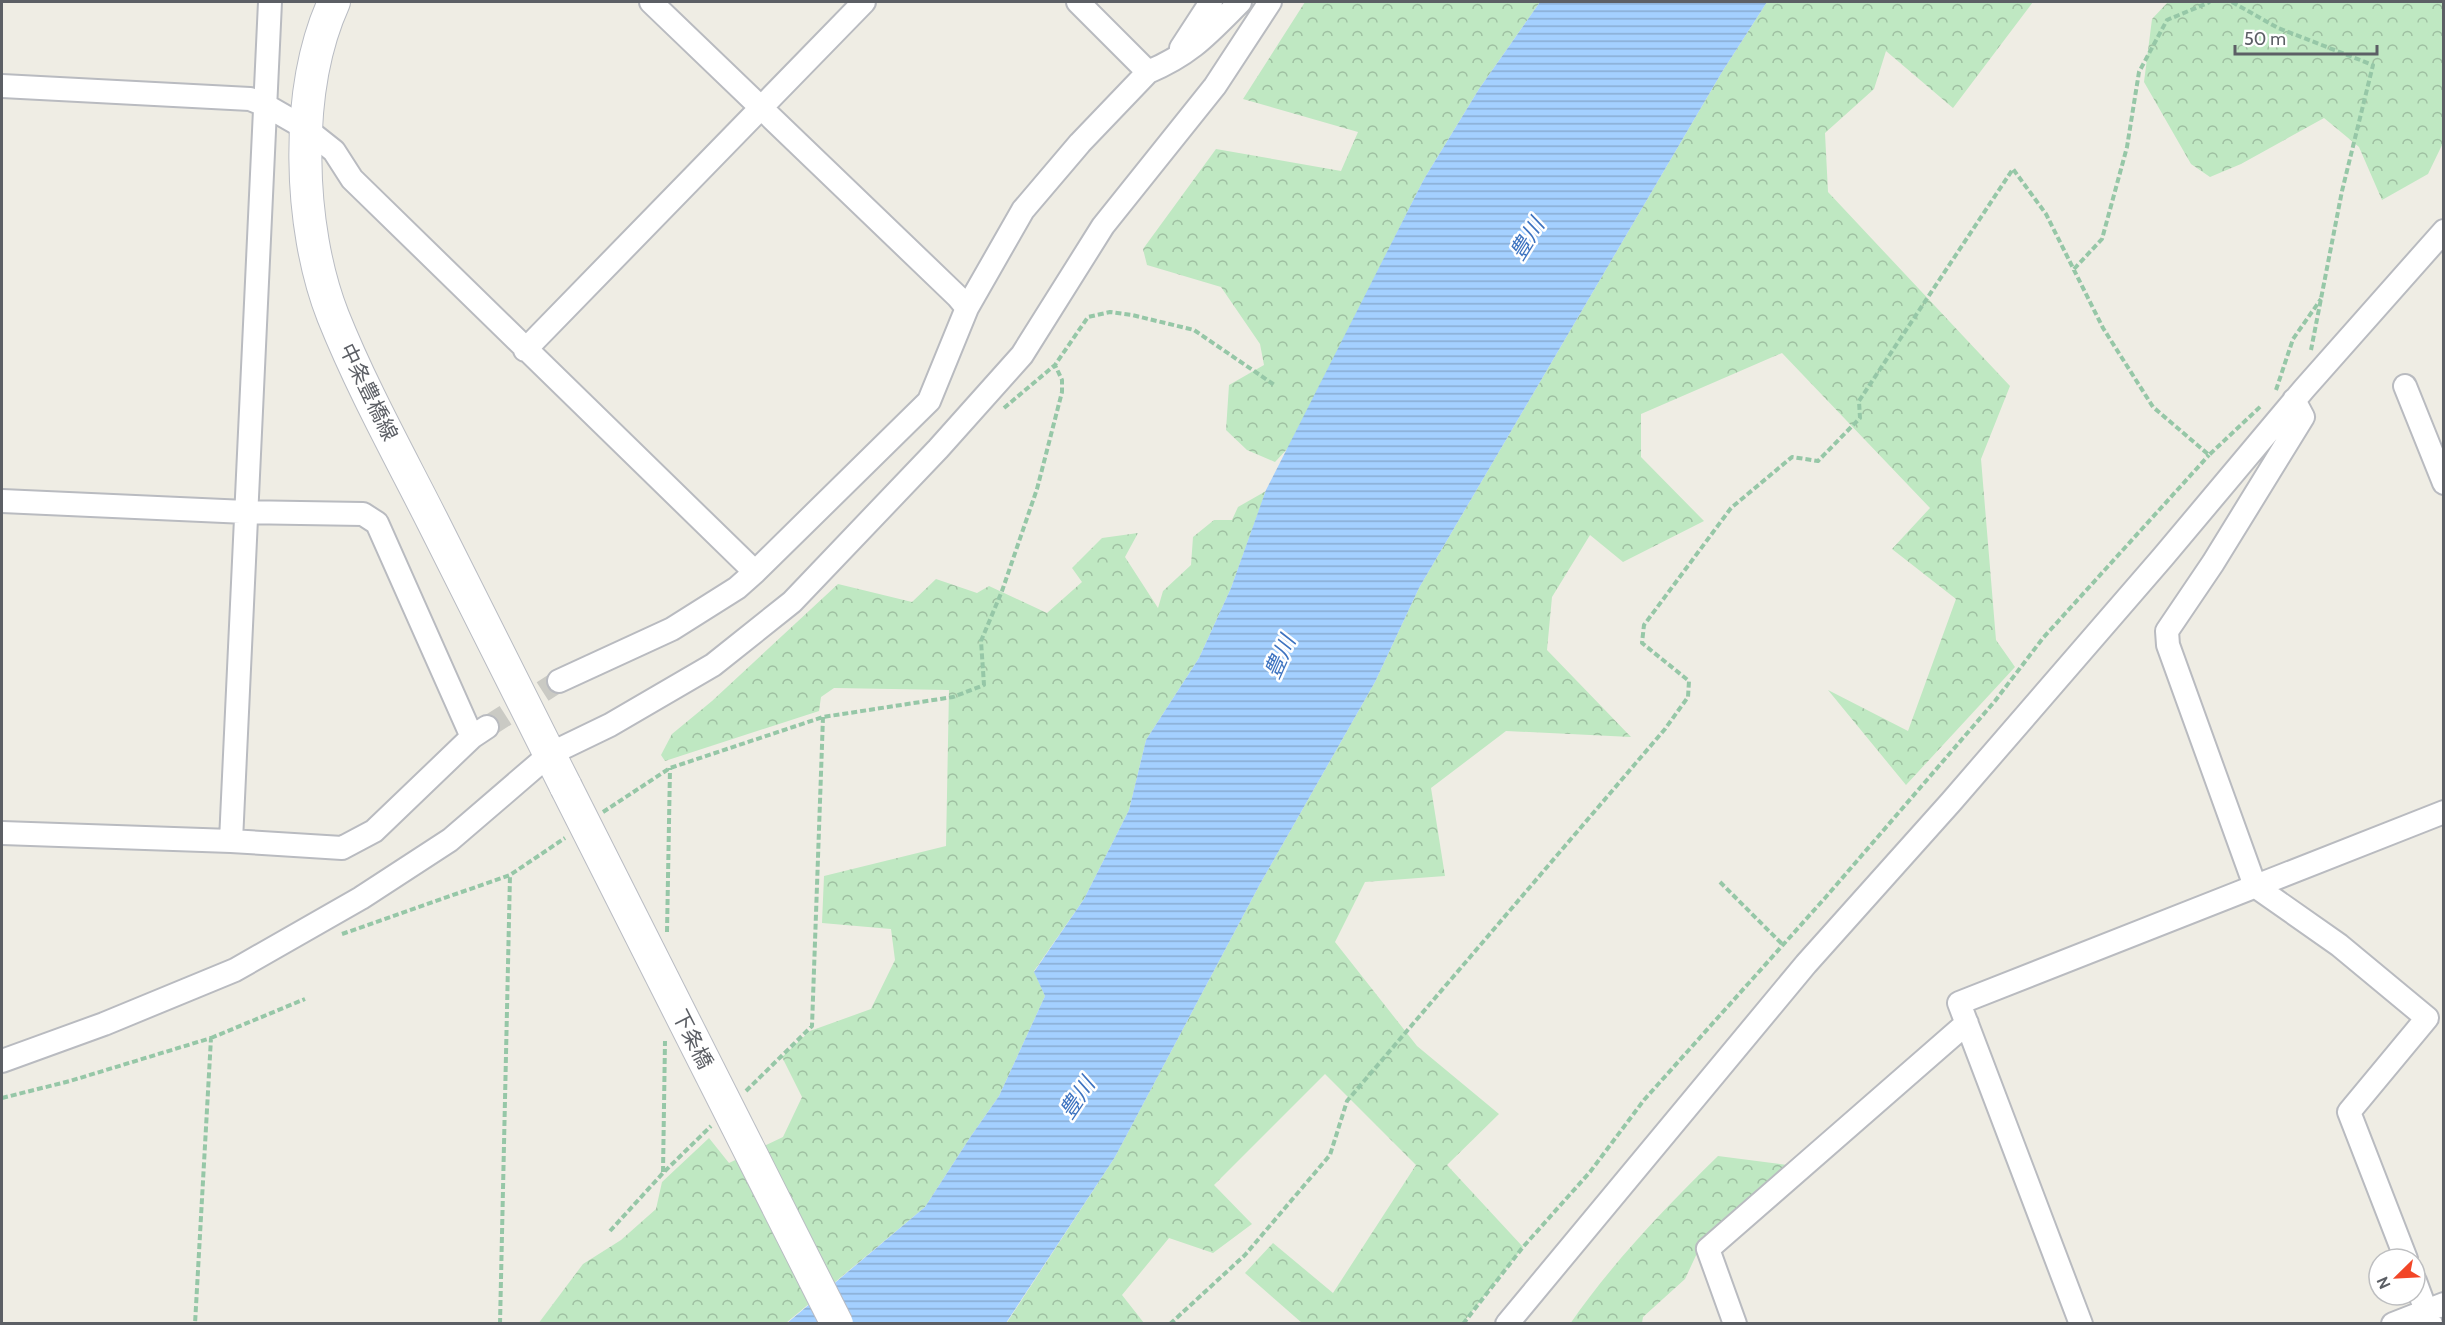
<svg xmlns="http://www.w3.org/2000/svg" width="2445" height="1325" viewBox="0 0 2445 1325" font-family="Cabin,'Noto Sans JP',sans-serif">
  <style>
    .forest { fill: url(#forest-crowns) }
    .water { fill: url(#water-rules) }
    .lines { fill: none; stroke-linecap: round; stroke-linejoin: round }
    .street-tunnel { stroke: #cacac4; stroke-width: 22; stroke-dasharray: 22 11; stroke-linecap: butt }
    .street-casing { stroke: #b9bbc0; stroke-width: 26 }
    .secondary-casing { stroke: #b9bcc3; stroke-width: 34 }
    .path { stroke: #96c7a7; stroke-width: 4; stroke-dasharray: 6 3; stroke-linecap: butt }
    .street { stroke: #fff; stroke-width: 22 }
    .secondary { stroke: #fff; stroke-width: 32 }
    .secondary-bridge-casing { stroke: #b9bcc3; stroke-width: 34; stroke-linecap: butt }
    .secondary-bridge { stroke: #fff; stroke-width: 32 }
    .labels { text-anchor: middle; dominant-baseline: central; stroke-width: 5; stroke-linejoin: round; paint-order: stroke }
    .street-label { font-size: 21px; fill: #5c5f65; stroke: #fff }
    .water-label { font-size: 22px; font-style: italic; fill: #3d73c0; stroke: #fff }
  </style>
  <defs>
    <pattern id="forest-crowns" width="20" height="18" patternUnits="userSpaceOnUse" patternTransform="scale(1.5)"><rect width="20" height="18" fill="#bfe8c2"/><path d="M2 6a3 3 0 1 1 6 0M12 15a3 3 0 1 1 6 0" fill="none" stroke="#9ebfa1"/></pattern>
    <pattern id="water-rules" width="6" height="5" patternUnits="userSpaceOnUse" patternTransform="scale(1.5)"><rect width="6" height="5" fill="#a4d0ff"/><path d="M0 2.5h6" fill="none" stroke="#89acd2"/></pattern>
  </defs>
  <rect width="100%" height="100%" fill="#efede4"/>
  <path class="forest" d="M1305 2H1540L1479 89 1424 179 1289 447 1275 462 1247 450 1226 430 1229 385 1264 365 1260 344 1221 287 1147 265 1143 249 1216 149 1341 171 1358 132 1243 99Z
    M1767 2H2033L1953 108 1886 51 1874 89 1825 133 1828 192 2010 386 1981 459 1996 640 2015 667 1906 785 1828 690 1908 731 1956 599 1892 549 1930 508 1782 353 1641 414V457L1704 521 1623 562 1590 535 1552 597 1547 650 1631 737 1506 731 1431 788 1445 876 1365 882 1335 942 1417 1046 1499 1114 1447 1165 1523 1247 1463 1323H1302L1245 1273 1273 1243 1333 1293 1416 1165 1325 1074 1214 1185 1252 1224 1213 1253 1169 1238 1122 1295 1144 1323 1006 1324 1115 1157 1260 884 1375 682 1419 588 1722 72Z
    M2168 2H2443V143L2428 174 2382 200 2359 147 2324 118 2241 164 2210 177 2191 164 2144 82 2152 19Z
    M1266 491 1231 588 1199 658 1146 740 1129 810 1084 899 1034 971 1045 996 999 1096 971 1136 925 1207 786 1323 538 1324 583 1264 621 1240 656 1209 662 1182 709 1138 729 1163 783 1137 802 1097 782 1057 810 1031 871 1009 895 960 891 929 822 923 824 876 946 846 949 690 834 688 821 697 819 711 665 761 661 755 672 734 712 701 838 584 912 602 936 579 977 593 989 586 1047 613 1082 582 1072 568 1102 538 1138 533 1125 557 1158 608 1163 591 1191 565 1193 537 1214 520H1232L1238 507Z
    M1718 1156 1787 1165 1699 1249 1685 1279 1643 1317 1642 1323 1570 1324C1613 1262 1664 1209 1718 1156Z"/>
  <path class="water" d="M1540 2H1767L1722 72 1419 588 1375 682 1260 884 1115 1157 1006 1323 786 1324 925 1207 971 1136 999 1096 1045 996 1034 972 1084 899 1129 810 1146 740 1199 658 1231 588 1266 490 1424 179 1479 89Z"/>
  <g class="lines">
    <path class="street-tunnel" d="M487 727 559 681"/>
    <g class="street-casing">
      <path id="street" d="M651 2 958 297 967 308
        M1078 2 1148 72C1191 54 1208 34 1240 2
        M1181 48 1211 2
        M2 86 250 99 265 105 305 128 334 151 352 179 755 572 929 401 967 308 1023 210 1080 143 1148 72
        M525 350 864 2
        M2405 386 2444 483
        M2294 400 2303 417 2213 563 2167 631 2168 645 2255 886 2339 945 2427 1018 2349 1112 2406 1259
        M2 501 246 512 363 514 377 523 472 737
        M559 681 672 629 737 588 755 572
        M2 833 231 841 342 848 374 831 472 737 487 727
        M231 841 270 2
        M2 1061 104 1024 235 970 361 898 450 840 550 754 610 725 713 665 792 602 938 449 1022 355 1103 226 1215 86 1270 2
        M2415 1281 2431 1324
        M1507 1324 1806 964 1951 802 2163 557 2304 389 2444 231
        M1735 1324 1708 1249 1967 1023
        M2081 1324 1959 1003 2444 812
        M2393 1324 2444 1304"/>
    </g>
    <g class="secondary-casing">
      <path id="secondary" d="M334 2C294 90 298 227 333 316 361 386 398 453 432 520 477 609 522 698 566 787"/>
    </g>
    <path class="path" d="M2232 2 2278 28 2373 65 2342 191 2311 350
      M2074 269 2102 239 2127 147 2139 72 2167 20 2210 2
      M2276 390 2293 339 2321 299
      M1004 408 1055 365 1088 317 1110 312 1132 315 1194 330 1276 386
      M603 812 670 768 823 717 953 697 984 685 981 641 1002 591 1037 489 1062 392V380L1055 365
      M1720 882 1783 945
      M667 932 670 768
      M342 934 510 875 565 838
      M211 1038 305 999
      M746 1091 812 1026 823 717
      M2 1098 70 1081 211 1038 195 1324
      M663 1172 665 1041
      M610 1231 663 1173 711 1126
      M500 1324 510 875
      M1170 1324 1245 1255 1330 1155 1347 1101 1665 729 1688 697 1689 681 1642 643 1644 625 1731 508 1792 457 1818 461 1860 418 1859 401 2013 169 2046 214 2103 328 2153 407 2209 455 2261 406
      M1463 1324 1523 1247 1590 1172 1644 1100 1825 898 1995 701 2043 638 2209 455"/>
    <use href="#street" class="street"/>
    <use href="#secondary" class="secondary"/>
    <g class="secondary-bridge-casing">
      <path id="secondary-bridge" d="M566 787 837 1324"/>
    </g>
    <use href="#secondary-bridge" class="secondary-bridge"/>
  </g>
  <g class="labels">
    <g class="street-label">
      <text transform="translate(369 392) rotate(64)">中条豊橋線</text>
      <text transform="translate(693 1039) rotate(63)">下条橋</text>
    </g>
    <g class="water-label">
      <text transform="translate(1527 239) rotate(-58)">豊川</text>
      <text transform="translate(1280 657) rotate(-66)">豊川</text>
      <text transform="translate(1077 1098) rotate(-56)">豊川</text>
    </g>
  </g>
  <rect width="2445" height="1325" fill="none" stroke="#5c5f65" stroke-width="6"/>
  <g transform="translate(2397 1277) rotate(246)"><circle r="28" fill="#ffffff" stroke="#bebfc1" stroke-width="1.5"/>
  <path d="M0-4.5L10 22L0 15L-10 22Z" fill="#f24627"/>
  <text y="-9" font-size="16" font-weight="bold" text-anchor="middle" fill="#5c5f65">N</text>
  </g>
  <path d="M2235 45v9h142v-9" fill="none" stroke="#5c5f65" stroke-width="3"/>
  <text x="2244" y="45" font-size="18" fill="#5c5f65" stroke="#ffffff" stroke-width="4.5" paint-order="stroke">50 m</text>
</svg>
